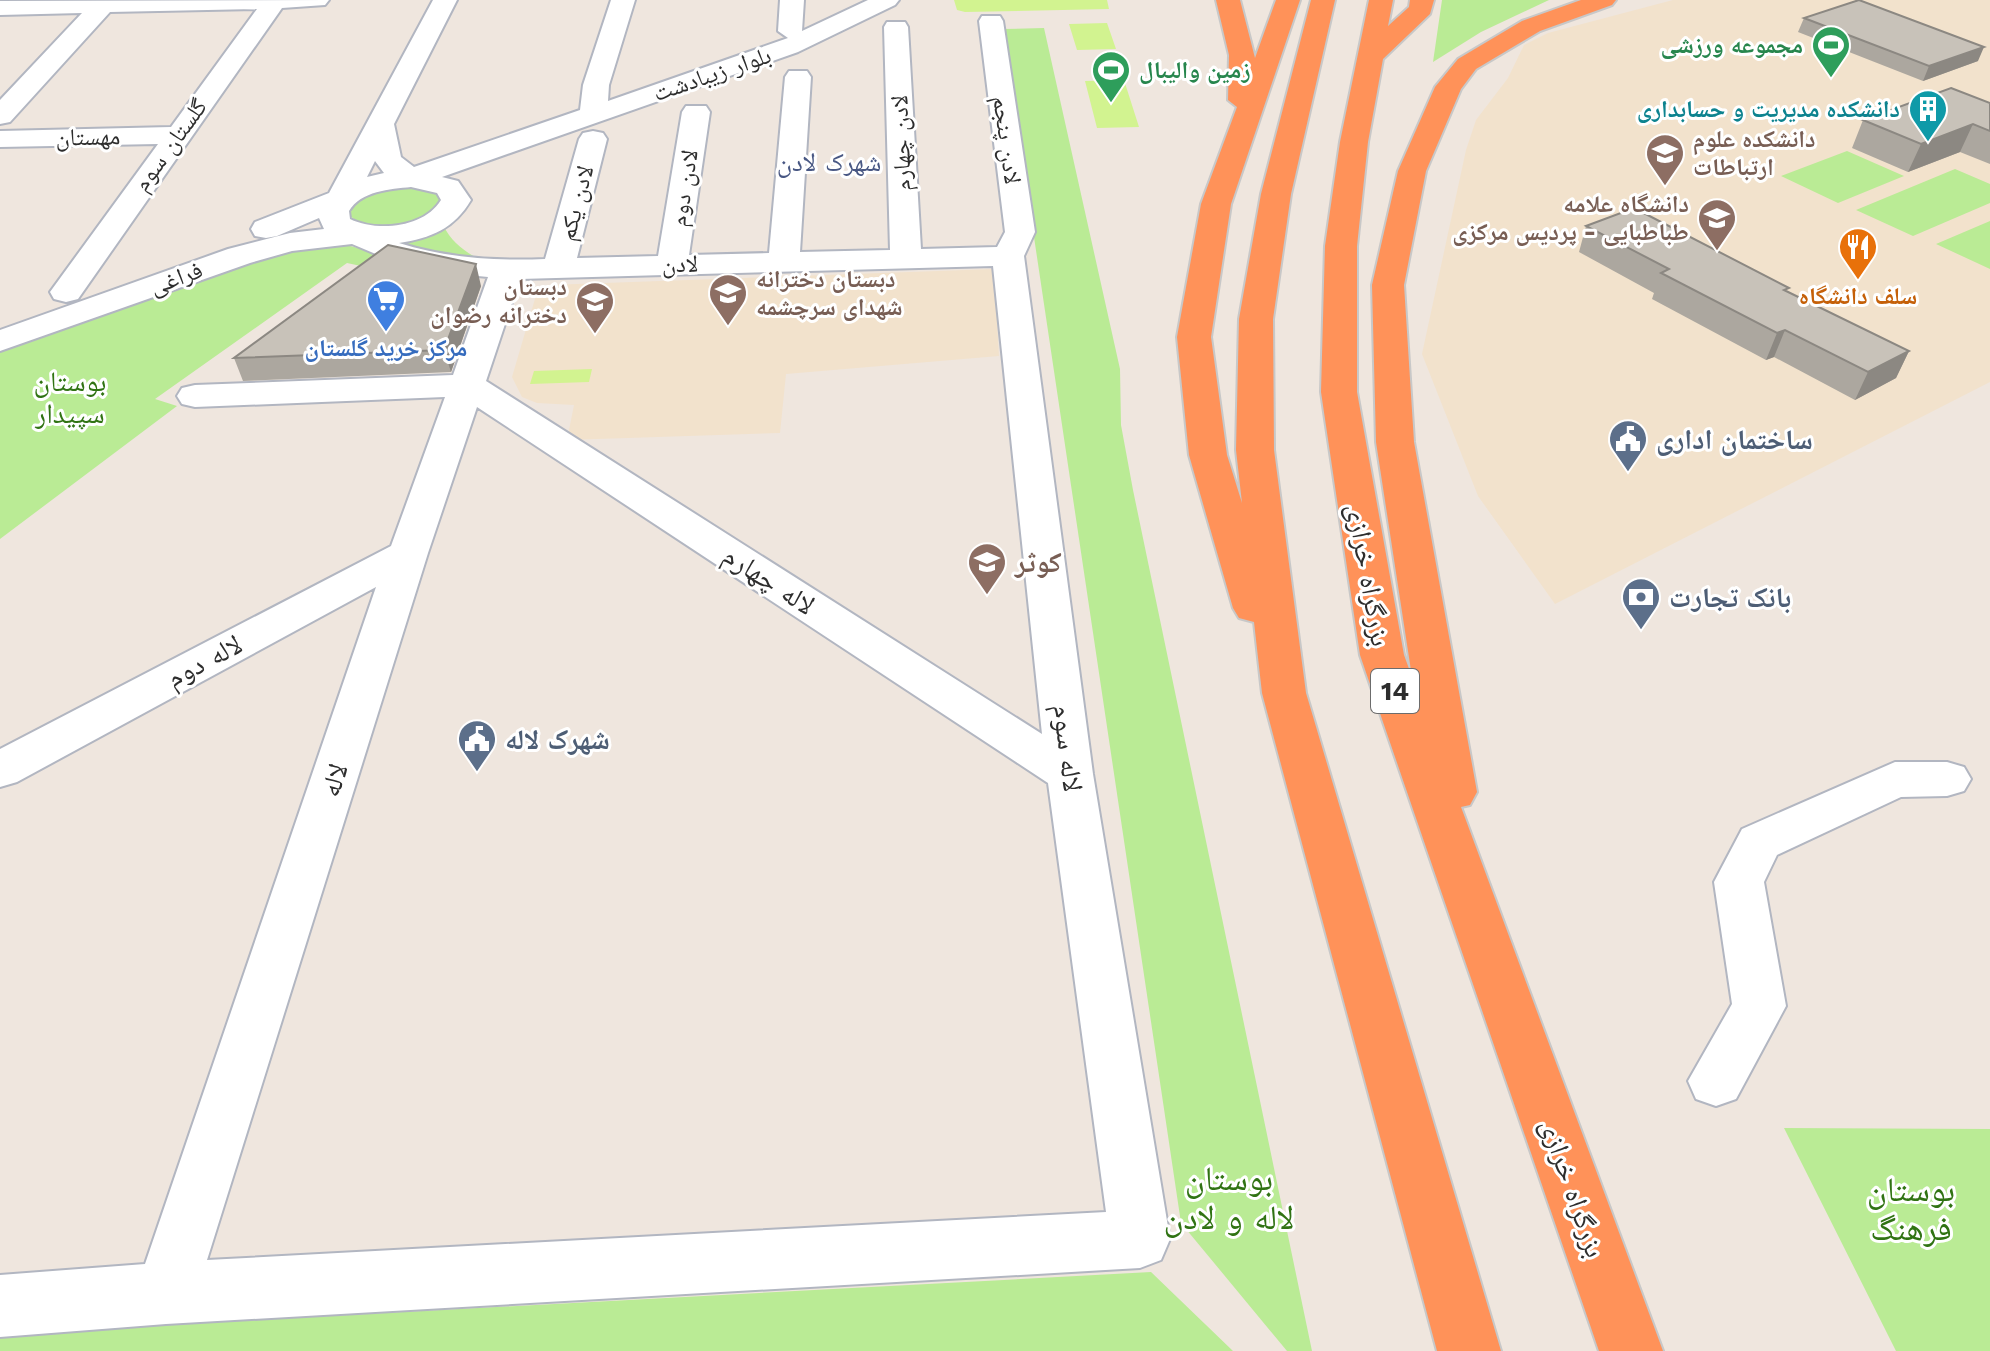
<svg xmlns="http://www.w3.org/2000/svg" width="1990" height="1351" viewBox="0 0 1990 1351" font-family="'Work Sans','Noto Naskh Arabic',sans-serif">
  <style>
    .education { fill: #f2e2cc }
    .green { fill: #baeb95 }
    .pitch { fill: #d2f390 }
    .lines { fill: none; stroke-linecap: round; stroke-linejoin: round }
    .minor-casing { stroke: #b2b6c1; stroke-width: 4 }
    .highway-casing { stroke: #c8c8c8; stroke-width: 4 }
    .minor { fill: #fff; fill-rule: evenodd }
    .highway { fill: #ff9259; fill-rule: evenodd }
    .wall { fill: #aca79f }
    .shaded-wall { fill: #8c8882 }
    .building { fill: #c8c2b9; stroke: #8c8882; stroke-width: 2 }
    .labels { text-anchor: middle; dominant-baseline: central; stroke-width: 6; stroke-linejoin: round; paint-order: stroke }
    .far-leisure-label { font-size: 24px; font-weight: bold; fill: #27864d; stroke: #fff; text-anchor: end }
    .far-street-label { font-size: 24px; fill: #2d2d2d; stroke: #fff }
    .far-culture-label { font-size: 24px; font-weight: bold; fill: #0d838f; stroke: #fff; text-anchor: end }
    .far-education-label { font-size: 24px; font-weight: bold; fill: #785e54; stroke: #fff; text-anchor: start }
    .far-food-label { font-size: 24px; font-weight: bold; fill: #c56008; stroke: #fff }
    .far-shop-label { font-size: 24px; font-weight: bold; fill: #366cbe; stroke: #fff }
    .far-neighbourhood-label { font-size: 26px; fill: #485783; stroke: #fff }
    .shield { fill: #fff; stroke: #6c6c6c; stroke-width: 2 }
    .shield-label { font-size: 26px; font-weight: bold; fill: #2d2d2d }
    .park-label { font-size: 28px; fill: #307313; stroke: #fff }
    .service-label { font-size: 28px; font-weight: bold; fill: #4e5e75; stroke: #fff; text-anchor: start }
    .education-label { font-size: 28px; font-weight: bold; fill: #785e54; stroke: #fff; text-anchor: start }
    .street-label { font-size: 28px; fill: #2d2d2d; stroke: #fff }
    .near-park-label { font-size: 34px; fill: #307313; stroke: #fff }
  </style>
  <rect width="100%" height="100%" fill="#efe6de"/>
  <path class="education" d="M1673 0H1990V382L1555 604 1478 496 1422 354 1466 150 1476 120 1508 78 1524 45 1548 33Z
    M994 269 999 356 786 374 780 433 567 440 574 405 537 403 522 397 512 377 537 292 549 285Z"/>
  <path class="green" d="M1442 0H1549L1481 32 1433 62Z
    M1044 28 1120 369 1121 425 1133 490 1312 1351H1287L1181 1223 1003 29Z
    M1847 151 1904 176 1838 203 1781 176Z
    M1955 169 1990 184V203L1913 236 1856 210Z
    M412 186C425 189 438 189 441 204 419 225 376 238 350 216V209C368 190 387 189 412 186Z
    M1990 221V269L1936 244Z
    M443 225C452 243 464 251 482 261L435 255 386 240Z
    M346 245 379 253 361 266 347 263 155 399 177 406 0 539V349L269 251Z
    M1784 1128 1990 1129V1351H1896Z
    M1151 1272 1233 1351H0V1338L162 1325Z"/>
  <path class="pitch" d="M954 0H1107L1109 9 965 12 957 10Z
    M1107 23 1116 49 1077 50 1069 24Z
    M1124 80 1139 127 1097 128 1085 81Z
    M592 369 589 382 530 384 534 371Z"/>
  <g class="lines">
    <g class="minor-casing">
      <path id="minor" d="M329 0 325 5 282 8 78 299 66 302 54 299 50 292 158 144 0 147V131L171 127 257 9 110 12 10 122 0 124V100L82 13 0 15V1Z
        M433 0H457L394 124 401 157 414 167 580 110 583 85 611 0H635L609 85 608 101 788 38 778 31 780 0H804L802 31 868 0H899L895 5 798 52 442 177 458 181 471 200C454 229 431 238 399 243 445 258 497 261 545 259L579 139 583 133 593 131 603 133 607 139 577 258 658 256 682 112 686 106H706L710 112 689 255 769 253 785 77 789 71H807L811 77 800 252 890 250 884 27 887 22H905L908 27 921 249 997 247 1005 232 979 21 982 16H1000L1003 21 1035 232 1024 256 1093 774 1170 1239 1161 1260 1140 1268 166 1324 0 1337V1275L145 1264 376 587 17 782 0 787V749L391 546 445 397 195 407 182 404 177 396 182 388 195 385 453 375 488 277 437 272 390 260 352 244 292 251 250 263 0 351V330L228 249 290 233 324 229 319 218 277 236 266 238 255 236 251 229 255 222 329 193ZM375 161 384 173 367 177ZM411 187 437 193 441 200C424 228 377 232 350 219L349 211C361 191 390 189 411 187ZM993 266 1042 734 486 381 520 279ZM477 407 1048 783 1106 1212 207 1260 428 553Z
        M1895 762H1947L1964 767 1971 779 1964 791 1947 796 1901 797 1777 855 1764 882 1786 1006 1736 1099 1716 1106 1696 1099 1688 1081 1732 1004 1714 882 1742 829Z"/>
    </g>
    <g class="highway-casing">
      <path id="highway" d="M1216 0H1240L1255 58 1276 0H1300L1231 204 1211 337 1227 455 1242 503 1236 450 1239 319 1261 194 1311 0H1335L1291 194 1273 319 1274 450 1306 693 1501 1351H1437L1262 693 1254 622 1239 618 1233 608 1189 455 1177 337 1201 204 1237 107 1228 100 1229 55Z
        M1369 0H1393L1388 26 1409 7 1410 0H1434L1430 14 1383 59 1368 142 1357 246V392L1404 655 1412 677 1376 442 1372 285 1398 171 1435 87 1458 59 1522 21 1581 0H1616L1612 5 1540 31 1476 69 1461 89 1426 171 1404 285 1414 442 1477 792 1470 805 1461 807 1663 1351H1599L1360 655 1321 392 1325 246 1340 142Z"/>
    </g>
    <use href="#minor" class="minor"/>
    <use href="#highway" class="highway"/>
  </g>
  <path class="wall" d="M1804 18 1978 61 1923 81 1798 32Z
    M1990 103V164L1960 152 1908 172 1852 148 1863 120Z
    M1586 226 1788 292 1909 351 1896 378 1855 400 1774 357 1766 360 1652 299 1654 293 1579 252Z
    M481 286 451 372 243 381 234 358Z"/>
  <path class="shaded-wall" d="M1984 47 1978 61 1923 81 1929 66Z
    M1973 124 1960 152 1908 172 1921 144Z
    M476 264 481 286 451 372 444 350Z
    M1785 330 1774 357 1766 360 1777 333Z
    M1909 351 1896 378 1855 400 1868 372Z"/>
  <path class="building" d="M1859 0 1984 47 1929 66 1804 18Z
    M1951 88 1990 103V131L1973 124 1921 144 1863 120Z
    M1634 208 1789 288 1784 290 1909 351 1868 372 1785 330 1777 333 1661 273 1669 269 1586 226Z
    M388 245 476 264 444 350 234 358Z"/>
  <defs>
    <g id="stadium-pin" transform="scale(2)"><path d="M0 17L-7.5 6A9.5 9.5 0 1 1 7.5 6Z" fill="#2e9e5b" stroke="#fff"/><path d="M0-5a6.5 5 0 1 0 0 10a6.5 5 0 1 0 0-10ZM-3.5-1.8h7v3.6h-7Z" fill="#fff"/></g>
    <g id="building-pin" transform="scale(2)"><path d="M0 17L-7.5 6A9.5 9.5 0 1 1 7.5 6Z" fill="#0f9aa8" stroke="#fff"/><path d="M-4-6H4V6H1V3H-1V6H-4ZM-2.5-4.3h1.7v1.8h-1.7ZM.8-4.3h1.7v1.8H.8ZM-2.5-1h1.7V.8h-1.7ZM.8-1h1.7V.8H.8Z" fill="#fff"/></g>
    <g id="university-pin" transform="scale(2)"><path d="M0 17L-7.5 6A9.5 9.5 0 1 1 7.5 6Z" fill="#8d6e63" stroke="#fff"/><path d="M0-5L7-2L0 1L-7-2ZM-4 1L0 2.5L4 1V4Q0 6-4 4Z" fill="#fff"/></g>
    <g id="restaurant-pin" transform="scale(2)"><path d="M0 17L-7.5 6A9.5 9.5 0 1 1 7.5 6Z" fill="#e8710a" stroke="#fff"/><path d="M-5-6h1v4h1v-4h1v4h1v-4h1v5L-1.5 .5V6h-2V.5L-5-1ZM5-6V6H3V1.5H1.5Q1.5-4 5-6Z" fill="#fff"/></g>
    <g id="school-pin" transform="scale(2)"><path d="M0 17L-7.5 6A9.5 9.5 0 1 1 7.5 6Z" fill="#8d6e63" stroke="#fff"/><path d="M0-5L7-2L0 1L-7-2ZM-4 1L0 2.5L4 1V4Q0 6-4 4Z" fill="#fff"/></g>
    <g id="supermarket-pin" transform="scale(2)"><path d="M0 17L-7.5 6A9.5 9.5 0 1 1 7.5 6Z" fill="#3f7fe0" stroke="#fff"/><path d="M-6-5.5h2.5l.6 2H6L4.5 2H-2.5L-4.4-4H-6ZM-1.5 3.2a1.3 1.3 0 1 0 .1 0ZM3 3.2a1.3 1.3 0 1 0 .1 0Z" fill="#fff"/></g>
    <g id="civic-pin" transform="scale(2)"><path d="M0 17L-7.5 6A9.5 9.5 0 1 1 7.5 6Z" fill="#5c6f8a" stroke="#fff"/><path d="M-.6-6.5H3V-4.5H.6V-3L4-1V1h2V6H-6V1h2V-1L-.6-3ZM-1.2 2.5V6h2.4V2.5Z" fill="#fff"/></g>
    <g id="bank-pin" transform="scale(2)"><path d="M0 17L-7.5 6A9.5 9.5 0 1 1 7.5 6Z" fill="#5c6f8a" stroke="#fff"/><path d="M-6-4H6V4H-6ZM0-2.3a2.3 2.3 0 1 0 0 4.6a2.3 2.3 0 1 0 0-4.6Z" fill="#fff"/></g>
  </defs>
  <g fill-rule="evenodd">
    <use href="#stadium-pin" x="1831" y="45"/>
    <use href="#stadium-pin" x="1111" y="70"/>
    <use href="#building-pin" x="1928" y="109"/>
    <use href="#university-pin" x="1665" y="153"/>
    <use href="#university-pin" x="1717" y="218"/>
    <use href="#restaurant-pin" x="1858" y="247"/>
    <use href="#school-pin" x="728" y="293"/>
    <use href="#supermarket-pin" x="386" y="299"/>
    <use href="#school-pin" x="595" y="301"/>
    <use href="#civic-pin" x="1628" y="439"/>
    <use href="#school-pin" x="987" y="562"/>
    <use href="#bank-pin" x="1641" y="597"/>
    <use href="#civic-pin" x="477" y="739"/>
  </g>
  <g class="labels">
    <g class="far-leisure-label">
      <text x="1803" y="45">مجموعه ورزشی</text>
      <text x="1139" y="70" text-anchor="start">زمین والیبال</text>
    </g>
    <g class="far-street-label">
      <text transform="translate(712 74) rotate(-19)">بلوار زیبادشت</text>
      <text transform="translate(88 137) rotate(-1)">مهستان</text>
      <text transform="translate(1007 140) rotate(82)">لادن پنجم</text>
      <text transform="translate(901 143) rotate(-92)">لادن چهارم</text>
      <text transform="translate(170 145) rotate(-54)">گلستان سوم</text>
      <text transform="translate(684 188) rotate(-81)">لادن دوم</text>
      <text transform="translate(576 203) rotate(-75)">لادن یکم</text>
      <text transform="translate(680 264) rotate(-1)">لادن</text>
      <text transform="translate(176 278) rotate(-20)">فراغی</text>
    </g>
    <g class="far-culture-label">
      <text x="1900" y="109">دانشکده مدیریت و حسابداری</text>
    </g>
    <g class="far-education-label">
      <text x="1693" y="139">دانشکده علوم<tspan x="1693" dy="28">ارتباطات</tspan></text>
      <text x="1689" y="204" text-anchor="end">دانشگاه علامه<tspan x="1689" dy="28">طباطبایی - پردیس مرکزی</tspan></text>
      <text x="756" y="279">دبستان دخترانه<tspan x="756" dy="28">شهدای سرچشمه</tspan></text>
      <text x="567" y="287" text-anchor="end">دبستان<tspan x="567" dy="28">دخترانه رضوان</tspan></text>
    </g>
    <g class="far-food-label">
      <text x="1858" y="296">سلف دانشگاه</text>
    </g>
    <g class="far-shop-label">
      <text x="386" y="348">مرکز خرید گلستان</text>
    </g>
    <g class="far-neighbourhood-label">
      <text x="829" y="162">شهرک لادن</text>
    </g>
    <rect class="shield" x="1371" y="669" width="48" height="44" rx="6"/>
    <g class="shield-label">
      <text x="1395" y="691">14</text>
    </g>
    <g class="park-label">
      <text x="70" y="381">بوستان<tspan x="70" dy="32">سپیدار</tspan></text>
    </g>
    <g class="service-label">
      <text x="1656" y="439">ساختمان اداری</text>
      <text x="1669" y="597">بانک تجارت</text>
      <text x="505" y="739">شهرک لاله</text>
    </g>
    <g class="education-label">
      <text x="1015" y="562">کوثر</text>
    </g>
    <g class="street-label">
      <text transform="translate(1369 575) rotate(80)">بزرگراه خرازی</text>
      <text transform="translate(769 580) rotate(33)">لاله چهارم</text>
      <text transform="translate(204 661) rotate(-28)">لاله دوم</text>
      <text transform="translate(1068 748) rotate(83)">لاله سوم</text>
      <text transform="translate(334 780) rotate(-72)">لاله</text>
      <text transform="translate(1573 1188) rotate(71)">بزرگراه خرازی</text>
    </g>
    <g class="near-park-label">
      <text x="1229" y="1178">بوستان<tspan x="1229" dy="39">لاله و لادن</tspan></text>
      <text x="1911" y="1189">بوستان<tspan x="1911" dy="39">فرهنگ</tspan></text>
    </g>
  </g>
</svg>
